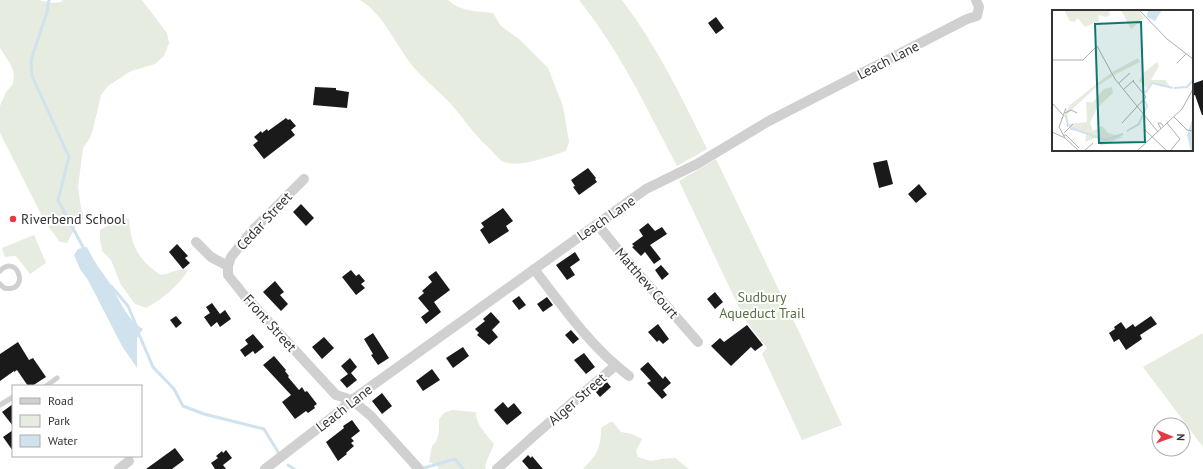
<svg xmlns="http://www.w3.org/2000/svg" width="1203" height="469" viewBox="0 0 1203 469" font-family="'PT Sans',sans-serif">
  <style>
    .green { fill: #e6ecdf }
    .water { fill: #cfe2ee }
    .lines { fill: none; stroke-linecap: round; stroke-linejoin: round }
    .stream { stroke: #cfe2ee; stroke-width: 3 }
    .building { fill: #1a1a1a }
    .service { stroke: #d0d0d0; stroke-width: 5 }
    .minor { stroke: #d0d0d0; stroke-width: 10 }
    .poi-dot { fill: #e63946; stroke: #fff; stroke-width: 1.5 }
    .labels { text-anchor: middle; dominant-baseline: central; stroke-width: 4; stroke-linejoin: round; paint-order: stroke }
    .street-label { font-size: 14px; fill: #333; stroke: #fff }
    .poi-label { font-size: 14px; fill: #333; stroke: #fff; text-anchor: start }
    .park-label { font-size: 14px; fill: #56703f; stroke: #fff }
    .inset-river { fill: none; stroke: #cfe2ee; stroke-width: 2 }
    .inset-road { fill: none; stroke: #adadad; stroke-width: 1 }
    .view { fill: #0f766e; fill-opacity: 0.15; stroke: #0f766e; stroke-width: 2 }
    .inset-edge { fill: none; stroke: #333; stroke-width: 2 }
  </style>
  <rect width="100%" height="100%" fill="#fff"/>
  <path class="green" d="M0 0H38L52 3 61 2 63 0H142L167 33 169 43 164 56 155 64 131 71 108 86 101 95 93 129 90 138 83 148 78 187 81 208 83 213V219L77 224 67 243 60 242 45 222 0 133V106L6 92 13 84 14 74 11 65 0 48Z
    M360 0H448C461 12 477 11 493 13L501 26 519 39 548 68 563 106 569 142 566 151C549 156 521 168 504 162 498 159 492 151 488 147 473 134 463 117 450 103 438 90 422 78 411 64 395 43 383 14 360 0Z
    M579 0H622C657 46 682 98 707 149L677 166C647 109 620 51 579 0Z
    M716 159 801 336 842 425 802 440 762 354 767 348 745 320 679 181Z
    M122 218 129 219C131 246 138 260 161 275 172 273 177 268 188 270 181 284 160 301 146 308L135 304 121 285 111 260 102 251 100 240V230Z
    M34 235 46 263 30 274 16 256 5 257 2 248Z
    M1203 333V447L1143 367Z
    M452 410 476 412C475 424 487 435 494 444L485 465 486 469H439L436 465 429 462 432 446 436 442 439 432V419L444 413Z
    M610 422H613L621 432 632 434 642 439 636 451 638 457 651 461 661 459 675 458 689 469H583C597 454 601 449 601 428Z"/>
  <path class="water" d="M87 247C94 262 100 269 109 282 119 298 126 319 143 329L137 338V368L122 346 88 280 80 269 74 255 78 249Z"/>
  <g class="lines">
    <path class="stream" d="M49 0 47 12 31 60 32 76 69 157 58 200 85 251
      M111 286 128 306 136 325
      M138 332 153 367 174 389 183 406 204 414 264 429 278 452
      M288 465 294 469
      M424 468 455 459 463 469"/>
  </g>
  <path class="building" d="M716 17 724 28 716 34 708 23Z
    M1203 80V115H1202L1195 95 1192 96V84Z
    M315 87 336 88V90L349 92 347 108 313 105Z
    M286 118 288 120 290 119 296 126 291 130 295 135 264 159 253 145 258 141 254 137 261 131 262 133 267 129 268 131Z
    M887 160 893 184 879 188 873 163Z
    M588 168 596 178 595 179 597 182 579 195 573 187 575 186 571 180Z
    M919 184 927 194 916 203 908 194Z
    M301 204 314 218 306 226 293 212Z
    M503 208 513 221 506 226 509 231 489 244 480 230 484 227 481 223Z
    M648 223 655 231 662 227 667 234 650 245 661 259 654 264 645 252 641 256 632 247 634 246 632 244 643 236 639 230Z
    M177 244 188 256 185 258 190 263 183 269 169 252Z
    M575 252 580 260 570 267 575 275 567 280 556 265Z
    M661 265 669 274 662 280 655 270Z
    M351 270 356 276 359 274 365 281 361 284 365 288 356 295 342 277Z
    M436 271 450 290 434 302 441 312 426 324 421 317 429 311 418 298 424 293 422 291 432 282 428 277Z
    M275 281 284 292 280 295 288 304 281 311 263 292Z
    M715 292 723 302 715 309 707 299Z
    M519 296 526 305 519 310 512 301Z
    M547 297 553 305 543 312 537 304Z
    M212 303 220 314 225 310 231 319 220 327 217 322 211 327 204 317 210 313 206 307Z
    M491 312 500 322 492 330 498 337 489 345 477 335 479 333 475 329 485 321 483 319Z
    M176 316 182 323 176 328 170 320Z
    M1151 316 1157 324 1140 335 1142 339 1126 350 1119 339 1114 342 1109 333 1115 329 1114 327 1121 322 1126 329 1133 324 1135 327Z
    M658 324 669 339 663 344 659 340 657 342 648 332Z
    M747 325 763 345 755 351 751 347 731 366 711 346 720 338 724 342Z
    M571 330 579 339 573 344 565 335Z
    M373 333 389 358 378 365 371 355 373 354 364 339Z
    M253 334 264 347 255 354 253 351 245 357 240 350 248 344 245 340Z
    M324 337 334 348 322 359 312 347Z
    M18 342 29 360 33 358 46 377 32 386H28L17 370 14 372V371L0 381V354Z
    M463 347 469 356 453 368 446 358Z
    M584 353 595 367 586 374 574 360Z
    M274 356 286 370 285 371 289 376 288 377 299 390 302 387 305 392 307 391 317 404 314 406 315 408 308 413 306 411 295 419 282 402 291 395 263 365Z
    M350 358 357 367 351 373 357 380 347 388 340 380 348 374 341 366Z
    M648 362 663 379 665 376 671 383 663 390 667 395 662 399 647 383 651 381 640 369Z
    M432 369 440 380 423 391 416 381Z
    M607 382 611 387 600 397 595 391Z
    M382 393 392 406 382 414 372 401Z
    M503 402 508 408 514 403 522 413 507 425 494 410Z
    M13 404V426L2 412Z
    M352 420 360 431 351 438 354 441 351 443 354 446 346 453 347 454 338 461 326 442 344 428 343 426Z
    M13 430V451L3 437Z
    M175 448 184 460 172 469H146Z
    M226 450 232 458 223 465 226 469H215L211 463 218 458 216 456 222 451 223 453Z
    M528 455 531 458 532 456 543 469H529L522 461Z"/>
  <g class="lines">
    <path class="service" d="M0 271C18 252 31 294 4 288L0 284
      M46 386 57 378
      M0 405 13 397"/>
    <path class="minor" d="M304 179 251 232 231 257 228 266V275L244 295 336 395 352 400 371 416 419 469
      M597 224 628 262 698 342
      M196 242 211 257 228 266
      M534 269C563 307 590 346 629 376
      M119 469 129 461
      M265 469 330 419 352 400 646 189 697 164 767 122 967 19 977 16 979 7 976 0
      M497 469 536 434 616 365"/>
  </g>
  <circle class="poi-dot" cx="13" cy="219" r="4"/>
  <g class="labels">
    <g class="street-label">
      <text transform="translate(888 60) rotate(-27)">Leach Lane</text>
      <text transform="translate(606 218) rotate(-35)">Leach Lane</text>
      <text transform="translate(264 221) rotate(-47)">Cedar Street</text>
      <text transform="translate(647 283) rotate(49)">Matthew Court</text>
      <text transform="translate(270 323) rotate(48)">Front Street</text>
      <text transform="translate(577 399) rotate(-41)">Alger Street</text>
      <text transform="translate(344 408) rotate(-38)">Leach Lane</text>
    </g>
    <g class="poi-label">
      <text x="21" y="219">Riverbend School</text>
    </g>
    <g class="park-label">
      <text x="762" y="297">Sudbury<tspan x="762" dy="16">Aqueduct Trail</tspan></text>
    </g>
  </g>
  <g transform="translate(1052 10)">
    <rect width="141" height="141" fill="#fff"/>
    <path d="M12 0H61L57 2 58 5 54 7 46 5 47 11 33 17 26 8 22 12 18 11ZM69 0H86L92 8 79 19ZM86 48 88 52 62 65 60 62ZM105 52 107 56 99 70H113L118 77 100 74 95 78 87 71 91 63ZM59 63 61 66 44 77 9 110 19 94ZM60 77 61 83 45 98 38 113 41 121 50 116 56 123 71 127 49 136 46 127 33 132 35 122 18 120 16 114 35 112 34 92H41L52 79Z" fill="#e6ecdf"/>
    <path d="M96 0H110L103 11 95 7ZM141 107V141H139L135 125Z" fill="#cfe2ee"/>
    <path class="inset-river" d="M122 78 135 77 141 70M93 83 100 73 121 78M92 103 95 96 93 91M14 105 16 117M19 118 53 130 71 124M75 121 87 114 91 104"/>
    <path class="inset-road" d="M87 0 115 29 141 49M0 50H31L45 36 63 69 106 122M125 53 134 44M67 73 78 63M72 79 82 70M0 93 11 105M13 103 19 100 25 103M122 107 135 120 141 121M70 113 94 87 81 71M115 113 128 129 118 141M92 119 115 141M109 119 106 113H109L111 116M0 122 13 128 27 141M12 123 21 114M11 125H14L27 138M13 128 7 117 14 98M32 141 41 133M85 141 130 99 141 79"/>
    <path class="view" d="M89 12 93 132 47 133 43 14Z"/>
    <rect width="141" height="141" class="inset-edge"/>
  </g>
  <rect x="12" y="385" width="130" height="72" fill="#ffffff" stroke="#adadad"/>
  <rect x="20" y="398" width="20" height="6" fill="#d0d0d0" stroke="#adadad"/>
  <text x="48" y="405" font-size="12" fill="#333333">Road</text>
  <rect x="20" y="415" width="20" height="12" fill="#e6ecdf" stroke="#adadad"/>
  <text x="48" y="425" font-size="12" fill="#333333">Park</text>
  <rect x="20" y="435" width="20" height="12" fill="#cfe2ee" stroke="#adadad"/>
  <text x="48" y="445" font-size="12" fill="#333333">Water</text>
  <g transform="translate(1171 437) rotate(92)"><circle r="19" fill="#ffffff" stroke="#adadad"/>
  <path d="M0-3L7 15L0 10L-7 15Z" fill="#e63946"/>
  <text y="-6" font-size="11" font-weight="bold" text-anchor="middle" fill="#333333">N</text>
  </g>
</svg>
